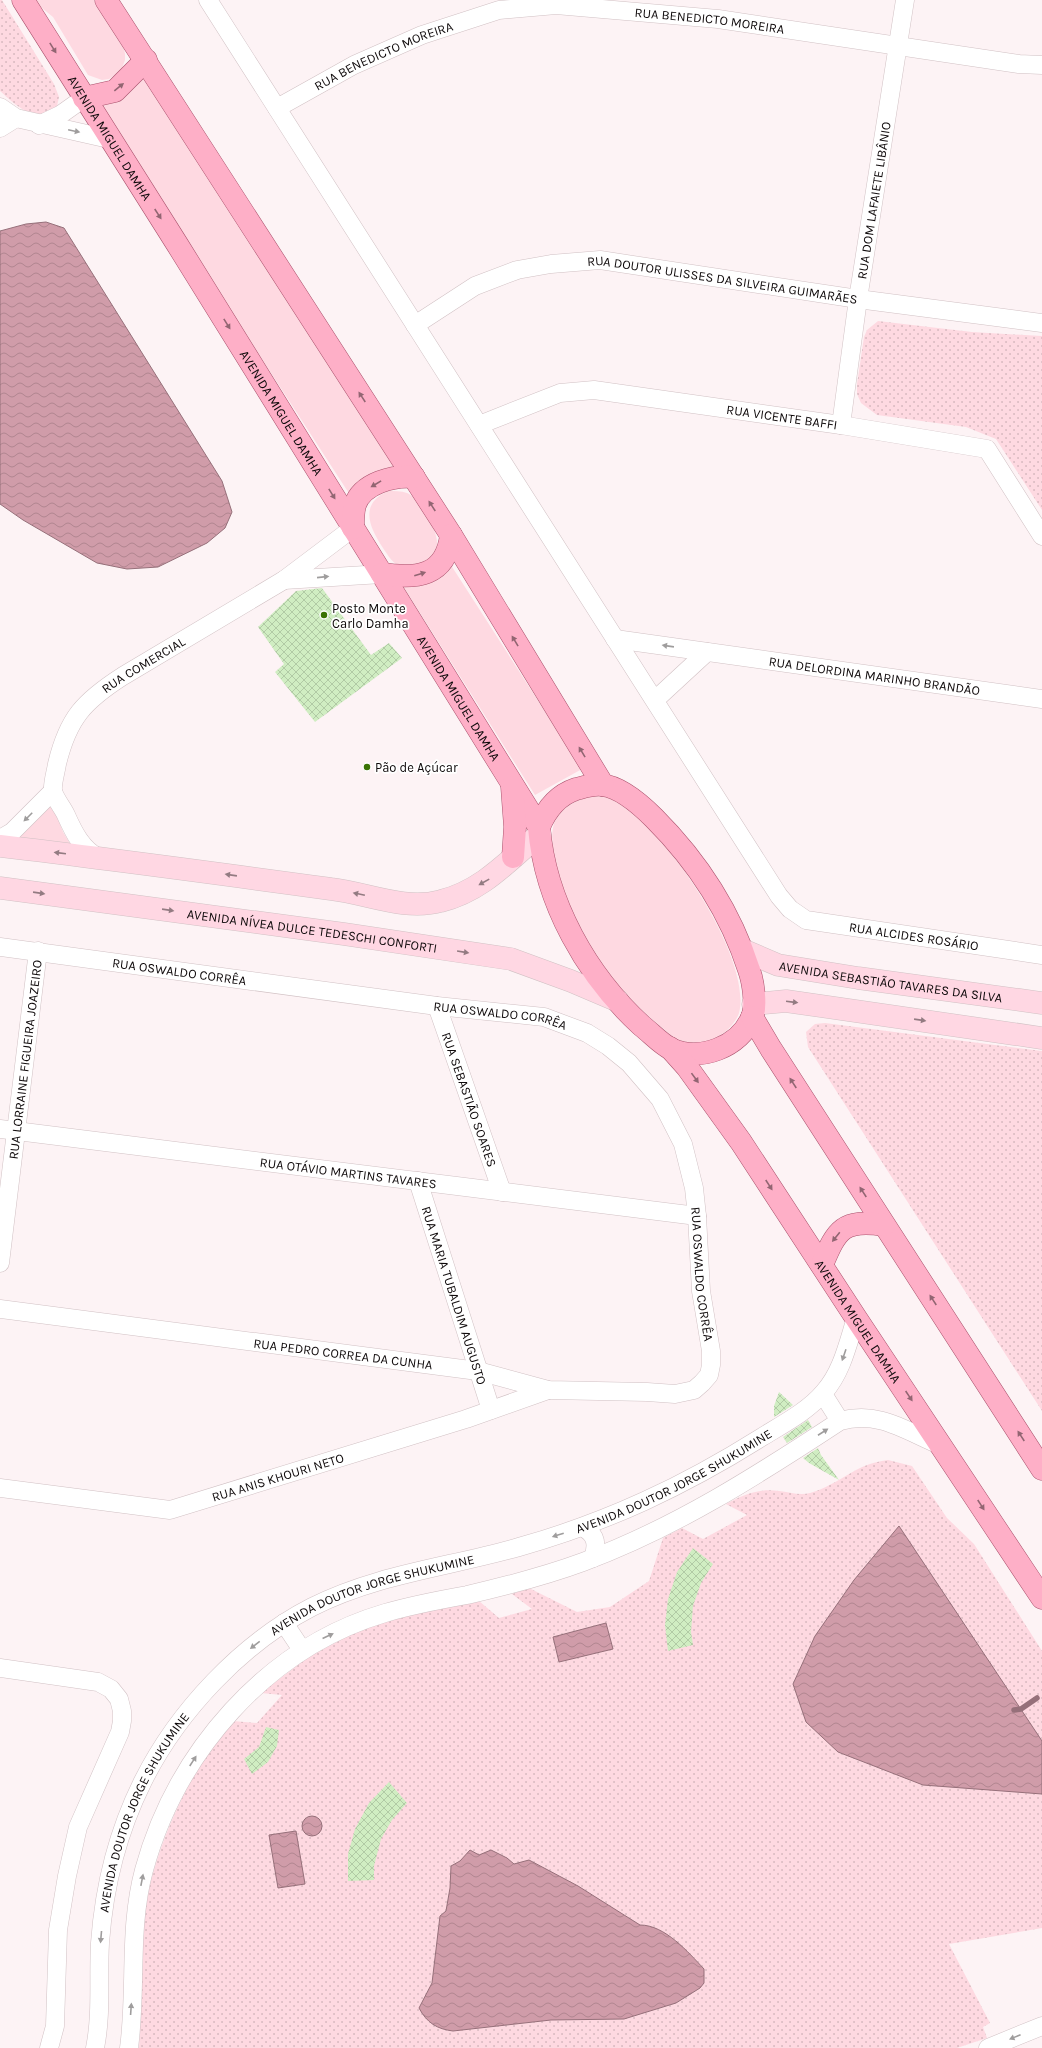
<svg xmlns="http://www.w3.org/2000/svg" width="1042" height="2048" viewBox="0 0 1042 2048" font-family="Karla,sans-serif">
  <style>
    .grass { fill: #fed9e1 }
    .park { fill: url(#park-dots) }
    .water { fill: url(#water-waves); stroke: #96707a }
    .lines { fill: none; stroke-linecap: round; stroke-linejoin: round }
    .stream { stroke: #96707a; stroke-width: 5.5 }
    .building { fill: url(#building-cross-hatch) }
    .street-casing { stroke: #d1c1c4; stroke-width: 19 }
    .secondary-casing { stroke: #d1c1c4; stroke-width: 23 }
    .primary-casing { stroke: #aa526d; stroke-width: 23 }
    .street { stroke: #fff; stroke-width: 18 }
    .secondary { stroke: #ffd7e3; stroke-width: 22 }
    .primary { stroke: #feafc7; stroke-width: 22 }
    .oneway { fill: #926572 }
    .oneway2 { fill: #9f9d9d }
    .oneway3 { fill: #937b82 }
    .poi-dot { fill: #3a7304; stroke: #fff; stroke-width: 1.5 }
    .labels { text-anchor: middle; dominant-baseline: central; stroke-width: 3.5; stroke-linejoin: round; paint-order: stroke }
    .street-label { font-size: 13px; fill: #0f0a0b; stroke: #fff }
    .poi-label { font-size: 13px; fill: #0f0a0b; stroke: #fff; text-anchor: start }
  </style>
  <defs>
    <pattern id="park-dots" width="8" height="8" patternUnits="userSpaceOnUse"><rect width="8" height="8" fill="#fed9e1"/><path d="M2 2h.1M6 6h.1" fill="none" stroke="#d8b9c0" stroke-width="1.8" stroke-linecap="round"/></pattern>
    <pattern id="water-waves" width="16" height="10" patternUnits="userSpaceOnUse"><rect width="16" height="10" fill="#d09ca9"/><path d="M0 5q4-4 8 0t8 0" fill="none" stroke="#b18590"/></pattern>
    <pattern id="building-cross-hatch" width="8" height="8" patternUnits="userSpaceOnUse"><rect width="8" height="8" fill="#d0edc2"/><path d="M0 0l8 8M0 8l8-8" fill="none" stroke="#b1caa5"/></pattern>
  </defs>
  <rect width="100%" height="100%" fill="#fdf3f5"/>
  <path class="grass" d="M32 0H94L124 49 125 54V60L121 71 109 79 102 80 88 75 53 17Z
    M141 71 398 472 352 498 98 106Z
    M388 491C394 491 401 491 407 493 421 499 439 532 437 546 436 553 431 558 427 563 420 564 410 567 403 567 394 566 387 554 383 548 369 527 359 504 388 491Z
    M447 559 582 769 535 795 403 586Z
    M588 796C592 796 598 795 602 796 656 809 754 958 739 1013 737 1020 730 1028 725 1032 710 1043 697 1046 679 1040 672 1038 666 1030 660 1026 636 1006 613 982 595 955 578 930 540 847 556 819 563 807 576 801 588 796Z
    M51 800 63 832 74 850 12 841Z"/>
  <path class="park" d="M0 0H2L54 84 59 97 57 106C53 109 48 113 43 114 28 118 10 100 0 91Z
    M878 321 972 332 1042 336V510L996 439 966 427 877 415 861 403 857 394V384L864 337 867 330Z
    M825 1023 1042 1051V1411L808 1047 806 1032 815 1024Z
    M888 1460 912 1466 947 1518 974 1544 1042 1651V1928L949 1944 990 2023 983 2027 987 2038 957 2048H139C141 2018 140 1990 140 1960 141 1898 161 1837 190 1783 202 1761 218 1741 233 1721L257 1723 282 1695 261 1693 307 1658 353 1633 426 1609 479 1601 499 1618 532 1609 512 1594 529 1588 577 1612 610 1607 649 1581 663 1538 682 1528 703 1539 747 1515 726 1504C743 1495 759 1488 779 1491 789 1492 800 1496 810 1493 841 1484 854 1464 888 1460Z"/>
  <path class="water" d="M46 222 64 228 222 481 232 512 225 528 207 543 158 567 127 569 97 563 23 520 0 504V231L26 224Z
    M899 1526 1042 1741V1794L923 1785 838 1752 806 1722 793 1684 815 1636 854 1580Z
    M606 1623 613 1649 559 1662 553 1637Z
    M302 1826a10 10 0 1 1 20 0a10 10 0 1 1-20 0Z
    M296 1831 305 1884 278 1888 269 1835Z
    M470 1850 479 1855 491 1850 507 1858 514 1864 529 1860 578 1886 640 1925C665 1925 688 1952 704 1969V1983L700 1988 676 2003 624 2019 551 2020 453 2031C437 2029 427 2023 419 2008L432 1983 440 1916 446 1911 450 1888 451 1866 460 1861Z"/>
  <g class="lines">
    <path class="stream" d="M1014 1710 1021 1709 1037 1698"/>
  </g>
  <path class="building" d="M322 588 371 655 389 643 402 658 315 722 275 672 284 664 258 627 296 591Z
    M779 1392 793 1405 774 1417V1406Z
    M808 1420 812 1427 787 1443 783 1437Z
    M818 1448 821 1455 839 1480 809 1463 803 1458Z
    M693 1548 713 1564 701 1583 693 1606 691 1632 693 1645 668 1651 665 1625 668 1599 677 1572Z
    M266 1727 279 1730 277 1746 268 1762 252 1774 244 1759 259 1747Z
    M389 1782 407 1803 392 1820 381 1839 374 1866V1880L348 1881V1854L355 1829 369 1803Z"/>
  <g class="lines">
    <g class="street-casing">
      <g id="street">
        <path id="s1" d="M208 0 779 896 790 909 806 920 1042 955"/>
        <path d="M0 107 16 118 109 139"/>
        <path id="s2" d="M277 108 354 65 422 35 499 10 556 5 718 19 1019 64 1042 65"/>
        <path d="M39 125 60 115 84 98"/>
        <path d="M0 128 16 118"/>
        <path id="s3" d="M415 325 475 286 517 270 551 264 600 260 858 299 1042 323"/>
        <path id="s4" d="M479 425 560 393 594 390 841 425 987 449 1042 536"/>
        <path id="s5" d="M841 425 858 299 905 0"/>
        <path d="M284 580 382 574"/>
        <path id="s6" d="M615 639 1042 699"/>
        <path d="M655 700 707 652"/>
        <path d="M0 839 12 832 53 791"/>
        <path id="s7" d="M99 858C82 849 74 833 66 815 63 808 55 799 53 791 52 784 56 771 57 764 68 718 84 701 123 676L284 580 353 528"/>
        <path id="s8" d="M0 947 437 1006 544 1017 587 1033 608 1046 629 1063 660 1099 683 1144 694 1188 697 1216 701 1291 711 1351V1365L709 1375 702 1383 694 1390 675 1394 647 1392 548 1390 478 1371 0 1309"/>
        <path id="s9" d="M437 1006 502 1192"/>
        <path id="s10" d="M0 1129 697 1216"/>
        <path id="s11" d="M418 1181 491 1410"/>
        <path id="s12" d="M0 1263 38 951"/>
        <path d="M823 1394 840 1421"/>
        <path id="s13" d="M0 1488 170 1510 466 1419 548 1390"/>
        <path d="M582 1527C596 1534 598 1544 593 1558"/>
        <path d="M284 1623 302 1650"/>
        <path d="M0 1668 98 1682 111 1689 119 1699 122 1711V1721L120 1732 78 1827 67 1876 58 1930 55 2026 49 2048"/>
        <path id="s14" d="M95 2048C102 2013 98 1978 100 1943 104 1887 118 1831 143 1781 178 1711 242 1643 312 1607 377 1574 449 1567 519 1547 608 1522 684 1486 762 1437 783 1424 808 1411 824 1392 842 1372 848 1343 856 1318"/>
        <path d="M129 2048C137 1989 128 1929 144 1870 176 1753 266 1648 385 1613 412 1605 439 1600 467 1595 506 1586 545 1576 583 1562 675 1528 758 1475 840 1421 880 1410 907 1432 942 1446"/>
        <path d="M988 2048 1042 2026"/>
      </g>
    </g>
    <g class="secondary-casing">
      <g id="secondary">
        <path d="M0 846C110 859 221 874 331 889 367 893 404 911 441 901 482 891 508 861 540 834"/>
        <path id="s15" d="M0 888 344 934 511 959 571 981 618 1001"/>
        <path id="s16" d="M743 950 778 965 858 978 1042 1003"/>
        <path d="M753 1004 786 1001 1042 1038"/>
      </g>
    </g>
    <g class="primary-casing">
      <g id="primary">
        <path id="s17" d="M23 0 177 244 539 827C545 902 587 976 642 1026 651 1033 661 1044 671 1049 700 1062 740 1047 752 1017 757 1006 753 981 749 970 730 911 697 861 654 818 641 805 621 787 602 785 593 784 584 787 576 789 558 795 546 810 539 827"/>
        <path d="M106 0 451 535 603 785"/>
        <path d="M84 98 115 91 146 60"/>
        <path d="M353 528C353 521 353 512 355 505 362 483 394 475 414 477"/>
        <path d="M382 574C416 579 446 577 451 535"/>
        <path d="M512 787 515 827 513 857"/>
        <path d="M752 1017 771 1049 1042 1469"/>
        <path id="s18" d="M670 1048 687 1067 741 1142 856 1318 1042 1598"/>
        <path d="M822 1265C837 1229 843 1219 884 1225"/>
      </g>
    </g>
    <use href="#street" class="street"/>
    <use href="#secondary" class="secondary"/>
    <use href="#primary" class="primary"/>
  </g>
  <defs><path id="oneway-solid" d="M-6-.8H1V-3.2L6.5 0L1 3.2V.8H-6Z"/></defs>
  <g class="oneway">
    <use href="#oneway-solid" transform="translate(53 48) rotate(58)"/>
    <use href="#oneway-solid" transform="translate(119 87) rotate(-39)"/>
    <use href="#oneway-solid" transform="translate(158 214) rotate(57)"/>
    <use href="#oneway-solid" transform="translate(227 324) rotate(58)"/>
    <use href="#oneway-solid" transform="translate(362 397) rotate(-123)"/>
    <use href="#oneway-solid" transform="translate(376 484) rotate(149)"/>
    <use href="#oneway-solid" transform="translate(332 494) rotate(58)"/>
    <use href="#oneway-solid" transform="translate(432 506) rotate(-123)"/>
    <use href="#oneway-solid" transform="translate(420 574) rotate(-17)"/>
    <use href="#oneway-solid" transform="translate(515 641) rotate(-121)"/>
    <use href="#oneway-solid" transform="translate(582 752) rotate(-121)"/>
    <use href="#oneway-solid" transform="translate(695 1078) rotate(54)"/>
    <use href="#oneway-solid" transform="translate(793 1083) rotate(-123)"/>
    <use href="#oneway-solid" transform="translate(769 1185) rotate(57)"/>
    <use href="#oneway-solid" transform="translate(863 1192) rotate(-123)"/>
    <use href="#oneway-solid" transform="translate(836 1237) rotate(129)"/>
    <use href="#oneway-solid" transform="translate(933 1300) rotate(-123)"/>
    <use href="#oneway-solid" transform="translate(909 1396) rotate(56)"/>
    <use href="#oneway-solid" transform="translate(1021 1436) rotate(-123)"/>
    <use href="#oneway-solid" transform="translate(981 1505) rotate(57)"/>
  </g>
  <g class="oneway2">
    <use href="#oneway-solid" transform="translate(74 131) rotate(12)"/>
    <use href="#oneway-solid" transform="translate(323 577) rotate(-6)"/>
    <use href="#oneway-solid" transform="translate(668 646) rotate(-172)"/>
    <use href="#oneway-solid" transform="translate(28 817) rotate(135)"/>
    <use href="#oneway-solid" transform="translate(844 1355) rotate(109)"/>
    <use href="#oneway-solid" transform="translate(823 1432) rotate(-33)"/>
    <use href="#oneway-solid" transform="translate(558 1535) rotate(163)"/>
    <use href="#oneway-solid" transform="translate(328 1636) rotate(-25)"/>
    <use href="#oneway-solid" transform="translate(255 1645) rotate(142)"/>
    <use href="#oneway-solid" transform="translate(193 1761) rotate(-57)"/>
    <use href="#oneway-solid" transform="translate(142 1880) rotate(-79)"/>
    <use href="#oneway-solid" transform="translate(101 1937) rotate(95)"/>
    <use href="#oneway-solid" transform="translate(131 2009) rotate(-86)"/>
    <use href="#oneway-solid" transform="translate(1015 2037) rotate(158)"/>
  </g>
  <g class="oneway3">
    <use href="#oneway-solid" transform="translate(60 853) rotate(-173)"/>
    <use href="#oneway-solid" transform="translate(231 875) rotate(-172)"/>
    <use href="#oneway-solid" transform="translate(484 882) rotate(151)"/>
    <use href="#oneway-solid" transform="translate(39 893) rotate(8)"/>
    <use href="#oneway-solid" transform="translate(359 894) rotate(-168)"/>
    <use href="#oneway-solid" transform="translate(168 910) rotate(8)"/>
    <use href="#oneway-solid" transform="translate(463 952) rotate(9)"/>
    <use href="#oneway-solid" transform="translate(792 1002) rotate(7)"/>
    <use href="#oneway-solid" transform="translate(920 1020) rotate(8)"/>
  </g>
  <g class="poi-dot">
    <circle cx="324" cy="615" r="4"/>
    <circle cx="367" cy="767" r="4"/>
  </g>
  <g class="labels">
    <g class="street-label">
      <text stroke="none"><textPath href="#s2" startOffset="455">RUA BENEDICTO MOREIRA</textPath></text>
      <text stroke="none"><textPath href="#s2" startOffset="119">RUA BENEDICTO MOREIRA</textPath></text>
      <text stroke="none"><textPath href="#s17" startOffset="163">AVENIDA MIGUEL DAMHA</textPath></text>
      <text stroke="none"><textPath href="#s5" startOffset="227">RUA DOM LAFAIETE LIBÂNIO</textPath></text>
      <text stroke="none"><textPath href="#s3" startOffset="324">RUA DOUTOR ULISSES DA SILVEIRA GUIMARÃES</textPath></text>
      <text stroke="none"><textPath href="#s17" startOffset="487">AVENIDA MIGUEL DAMHA</textPath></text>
      <text stroke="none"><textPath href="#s4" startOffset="311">RUA VICENTE BAFFI</textPath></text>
      <text stroke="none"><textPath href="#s7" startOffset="247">RUA COMERCIAL</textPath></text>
      <text stroke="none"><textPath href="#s6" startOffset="262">RUA DELORDINA MARINHO BRANDÃO</textPath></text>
      <text stroke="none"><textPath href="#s17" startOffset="823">AVENIDA MIGUEL DAMHA</textPath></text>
      <text stroke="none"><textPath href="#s15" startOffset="315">AVENIDA NÍVEA DULCE TEDESCHI CONFORTI</textPath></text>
      <text stroke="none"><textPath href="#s1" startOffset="1208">RUA ALCIDES ROSÁRIO</textPath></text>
      <text stroke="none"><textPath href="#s8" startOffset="181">RUA OSWALDO CORRÊA</textPath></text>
      <text stroke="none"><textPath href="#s16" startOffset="152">AVENIDA SEBASTIÃO TAVARES DA SILVA</textPath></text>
      <text stroke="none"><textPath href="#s8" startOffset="505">RUA OSWALDO CORRÊA</textPath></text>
      <text stroke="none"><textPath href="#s12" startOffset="205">RUA LORRAINE FIGUEIRA JOAZEIRO</textPath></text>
      <text stroke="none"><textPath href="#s9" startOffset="99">RUA SEBASTIÃO SOARES</textPath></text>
      <text stroke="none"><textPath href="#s10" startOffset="351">RUA OTÁVIO MARTINS TAVARES</textPath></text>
      <text stroke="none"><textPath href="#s8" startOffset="876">RUA OSWALDO CORRÊA</textPath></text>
      <text stroke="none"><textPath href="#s11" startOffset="120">RUA MARIA TUBALDIM AUGUSTO</textPath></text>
      <text stroke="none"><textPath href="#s18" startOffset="332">AVENIDA MIGUEL DAMHA</textPath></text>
      <text transform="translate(343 1354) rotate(7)">RUA PEDRO CORREA DA CUNHA</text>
      <text stroke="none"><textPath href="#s13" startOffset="284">RUA ANIS KHOURI NETO</textPath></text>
      <text stroke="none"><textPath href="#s14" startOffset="905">AVENIDA DOUTOR JORGE SHUKUMINE</textPath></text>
      <text stroke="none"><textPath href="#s14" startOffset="581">AVENIDA DOUTOR JORGE SHUKUMINE</textPath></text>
      <text stroke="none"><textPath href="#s14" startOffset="245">AVENIDA DOUTOR JORGE SHUKUMINE</textPath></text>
    </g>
    <g class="poi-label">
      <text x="332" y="608">Posto Monte<tspan x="332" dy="15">Carlo Damha</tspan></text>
      <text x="375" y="767">Pão de Açúcar</text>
    </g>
  </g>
</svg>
